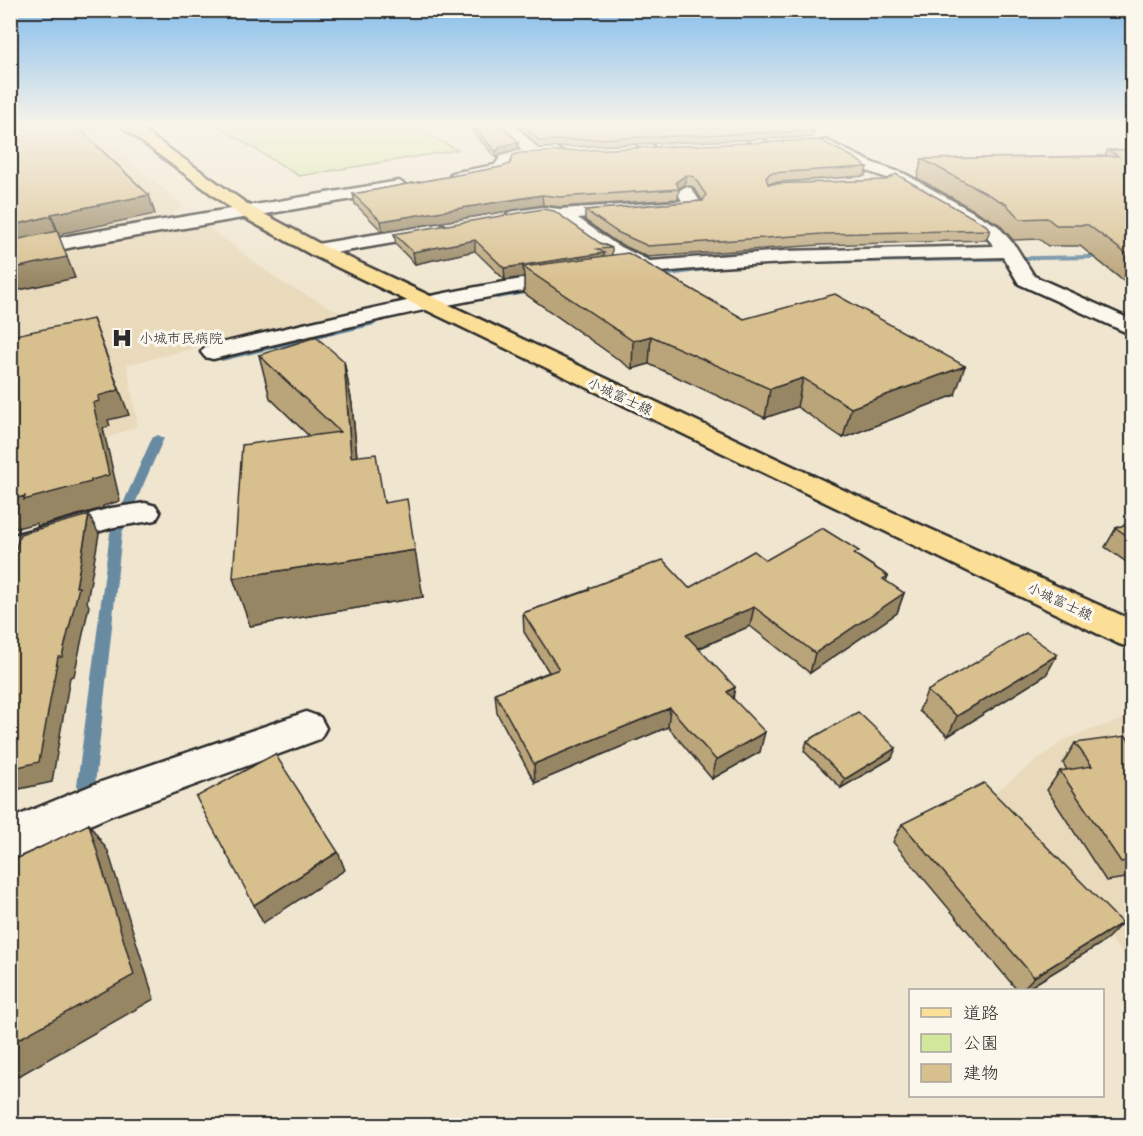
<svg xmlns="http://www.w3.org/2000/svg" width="1143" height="1136" viewBox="0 0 1143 1136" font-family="'Shantell Sans','Klee One',sans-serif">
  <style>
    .built { fill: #e9dabc }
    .green { fill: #d2e79c; stroke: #7e8964; stroke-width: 1.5 }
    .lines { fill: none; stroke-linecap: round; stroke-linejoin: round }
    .stream { fill: #698ba2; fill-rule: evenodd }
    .minor-casing { stroke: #2b2b2b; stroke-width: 5 }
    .primary-casing { stroke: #2b2b2b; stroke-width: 5 }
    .minor { fill: #fbf7ec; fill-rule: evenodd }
    .primary { fill: #fbdf96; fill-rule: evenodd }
    .wall { fill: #baa47a; stroke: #2b2b2b; stroke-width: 1.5 }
    .shaded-wall { fill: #978663; stroke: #2b2b2b; stroke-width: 1.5 }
    .building { fill: #d8bf8e; stroke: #2b2b2b; stroke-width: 1.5 }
    .labels { text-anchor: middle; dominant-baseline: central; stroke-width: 6; stroke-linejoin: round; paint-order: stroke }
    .far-poi-label { font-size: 14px; fill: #2b2b2b; stroke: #fbf7ec; text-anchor: start }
    .far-street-label { font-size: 14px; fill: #2b2b2b; stroke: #fbf7ec }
  </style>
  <rect width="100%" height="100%" fill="#f0e6d0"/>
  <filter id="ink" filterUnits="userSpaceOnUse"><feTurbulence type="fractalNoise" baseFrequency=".0167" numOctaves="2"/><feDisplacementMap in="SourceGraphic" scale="12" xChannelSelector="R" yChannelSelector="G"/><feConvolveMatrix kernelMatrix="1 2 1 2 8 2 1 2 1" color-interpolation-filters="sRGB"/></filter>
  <g filter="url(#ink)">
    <path class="built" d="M10 124H89L184 207 156 222 11 249Z
      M207 226 281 282 340 312 127 365 138 426 105 439 11 464V261L60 250Z
      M1132 716V962L1120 951 995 792 1065 739Z"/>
    <path class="green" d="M214 124H400L411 126 458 150 299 176Z"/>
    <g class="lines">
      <path class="stream" d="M1132 251V255L1092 259 799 264 795 262 799 260 1092 255Z
        M732 263 736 265 735 267 647 279 643 276 647 273Z
        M541 286 544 287V291L497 299 493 296 497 293Z
        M372 320 377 323 375 325 222 361 217 358 222 355Z
        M158 435 164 438 122 533 95 785 92 790 86 792 80 790 77 785 110 533 152 438Z"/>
      <g class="minor-casing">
        <path id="minor" d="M504 124H514L538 149 556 148 564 153C553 164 527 157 512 162L507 172 501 174 458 181 452 179 450 176 452 173 495 165 501 156 522 150 504 130 502 127Z
          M622 124H636L655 149 653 152H643Z
          M731 124H746L768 144 761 148 756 147Z
          M826 140 873 163 905 174 998 226 1016 247 1034 276 1132 320V335L1019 284 1003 257C867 260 730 261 595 280 466 297 339 329 213 359L205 357 201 352 205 347 213 345C350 313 486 280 626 264L601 252 555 219 509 220 506 216 509 212 543 207 560 209 682 201 677 192 685 187 691 188 703 206 700 210 578 218 615 244 650 261 784 251 994 246 984 234 893 180 861 169 821 147 819 144 821 141Z
          M399 181 407 186 405 190 73 247 10 261V249L73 235Z
          M438 224 445 226 447 230 445 234 317 256 310 254 307 250 310 246 317 244Z
          M145 503 156 506 160 513 156 520 114 527 10 557V536L111 508Z
          M306 712 320 717 326 728 320 739 110 816 10 860V819L95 784Z"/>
      </g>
      <g class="primary-casing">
        <path id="primary" d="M118 124H134L253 208 324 246 850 493 1132 620V648L1119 644 310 254 241 216Z"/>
      </g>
      <use href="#minor" class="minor"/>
      <use href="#primary" class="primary"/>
    </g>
    <path class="wall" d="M466 124H503L502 125 518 142V149L500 154 497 159Z
      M517 124H805L814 131 813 137 539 148Z
      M1117 124H1132V130Z
      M1108 150H1132V288L1080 246H1048L1039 239 1013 240 999 224 917 178 922 159 1105 156Z
      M501 167H867L865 176 768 183 990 230 986 240 821 245 648 257 616 242 585 220V210L703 201 693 187 685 185 679 189 678 199 560 207 543 205 383 232 355 204 353 194Z
      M394 234 600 243 612 248V255L744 319 955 395 843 438 797 407 765 418 649 364 632 369 524 293V277L505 280 475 251 415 264 396 245Z
      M259 355 344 361 352 404 357 456 385 503 423 597 250 626 309 436 270 398Z
      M1132 522V566L1105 547 1116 528Z
      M858 556 888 576 886 581 904 593 897 613 810 673 750 626 698 649 733 699 760 752 712 779 668 727 535 783 497 713 495 693 549 672 524 632 523 613 588 590 589 588H689L766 560Z
      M1057 655 1046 675 948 736 919 711 927 691Z
      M807 741 892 758 841 788 804 751Z
      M1075 743 1132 745V877L1106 881 1047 790 1060 771 1067 770 1063 763Z
      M902 824 1105 941 1025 990H1017L893 842Z"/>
    <path class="shaded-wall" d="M518 142V149L500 154 497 159 496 152 500 147Z
      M686 175 685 185 678 189 676 182Z
      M149 195 155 214 59 234 51 214Z
      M542 195 543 205 383 232 381 221Z
      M51 216 75 278 10 292V226Z
      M475 240V251L415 264 413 252Z
      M604 253V265L523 267 524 277 505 280 504 268Z
      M93 319 129 415 108 420 110 426 103 428 120 501 103 506V508L38 526 36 523 10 530V500L98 396Z
      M651 336 649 364 632 369 633 341Z
      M344 361 352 404 361 503 351 457Z
      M965 366 955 395 843 438 851 408Z
      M803 378 797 407 765 418 770 389Z
      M89 515 99 534 87 602 89 606 74 676 70 677 52 782 10 791V769L58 657 76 587Z
      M415 550 423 597 250 626 233 578Z
      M904 593 897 613 810 673 815 653Z
      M754 607 750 626 683 655 686 635Z
      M1057 655 1046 675 948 736 957 716Z
      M735 687 732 707 727 692Z
      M670 708 668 727 535 783 534 764Z
      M765 732 760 752 712 779 716 760Z
      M896 748 892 758 841 788 845 779Z
      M89 824 108 851 154 999 10 1081V1044Z
      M338 852 345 870 263 923 254 905Z
      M1122 923 1105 941 1025 990H1022L1034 977Z"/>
    <path class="building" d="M10 124H74L149 195 51 214V216L10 226Z
      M471 124H501L518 142 500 147 496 152Z
      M522 124H805L814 131 539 141Z
      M820 140 853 157 867 167 770 173 766 178 768 184 886 180 896 174 986 225 990 230 823 234 648 246 617 232 585 210 703 201 706 195 694 177 686 175 676 182 679 189 560 197 542 195 381 221 353 194 501 167 510 164 513 155 520 153Z
      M1108 150H1132V258L1088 225H1056L1047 218 1020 219 1006 204 922 159 1118 156Z
      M543 209 554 211 600 243 612 248 597 249 604 253 504 268 475 240 413 252 394 234Z
      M57 231 67 257 10 269V241Z
      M628 253 744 319 835 294 965 366 851 408 803 378 770 389 651 336 633 341 523 267Z
      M93 319 119 390 98 396 99 401 93 403 109 475 91 480V482L24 500 25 496 10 500V336Z
      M316 337 344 361 351 457 376 454 384 503 407 499 415 550 233 578 242 445 340 432 259 355Z
      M89 515 76 587H79L62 657H58L39 762 10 769V569L20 534Z
      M1132 522V539L1116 528Z
      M822 528 859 551 854 554 888 576 883 579 904 593 815 653 754 607 686 635 735 687 727 692 765 732 716 760 670 708 534 764 495 693 559 669 523 613 590 590 589 588 663 560 689 588 754 551 766 560Z
      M1026 633 1057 655 957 716 927 691Z
      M858 712 896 748 845 779 807 741Z
      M1126 736 1132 745V860L1121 862 1060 771 1092 766 1075 743Z
      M275 754 338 852 254 905 196 797Z
      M984 783 1122 923 1034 977 902 824Z
      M89 824 134 975 10 1044V862Z"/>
  </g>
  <linearGradient id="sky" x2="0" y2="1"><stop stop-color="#85bdec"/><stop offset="0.44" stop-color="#f8f4ea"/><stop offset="1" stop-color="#f8f4ea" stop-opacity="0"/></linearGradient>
  <rect width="1143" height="283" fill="url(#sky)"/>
  <defs>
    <g id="hospital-bare" transform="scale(1.62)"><path d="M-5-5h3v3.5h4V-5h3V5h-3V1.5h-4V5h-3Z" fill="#2b2b2b" stroke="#fbf7ec" stroke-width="2.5" paint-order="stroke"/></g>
  </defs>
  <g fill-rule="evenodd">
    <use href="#hospital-bare" x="122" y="338"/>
  </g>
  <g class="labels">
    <g class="far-poi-label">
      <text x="139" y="338">小城市民病院</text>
    </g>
    <g class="far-street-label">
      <text transform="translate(620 396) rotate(25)">小城富士線</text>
      <text transform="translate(1060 601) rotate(25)">小城富士線</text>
    </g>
  </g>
  <rect width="1143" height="1136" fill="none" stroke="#fbf7ec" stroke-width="36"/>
  <rect x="18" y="18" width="1107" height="1100" fill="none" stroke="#2b2b2b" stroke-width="2" filter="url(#ink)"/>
  <rect x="909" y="989" width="195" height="108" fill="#fbf7ec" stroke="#a8a59f" stroke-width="1.5"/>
  <rect x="921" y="1008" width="30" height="9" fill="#fbdf96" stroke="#a8a59f" stroke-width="1.5"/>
  <text x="963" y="1019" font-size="18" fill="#2b2b2b">道路</text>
  <rect x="921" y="1034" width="30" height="18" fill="#d2e79c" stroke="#a8a59f" stroke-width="1.5"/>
  <text x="963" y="1049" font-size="18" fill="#2b2b2b">公園</text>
  <rect x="921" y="1064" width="30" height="18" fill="#d8bf8e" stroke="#a8a59f" stroke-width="1.5"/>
  <text x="963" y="1079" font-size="18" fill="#2b2b2b">建物</text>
</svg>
